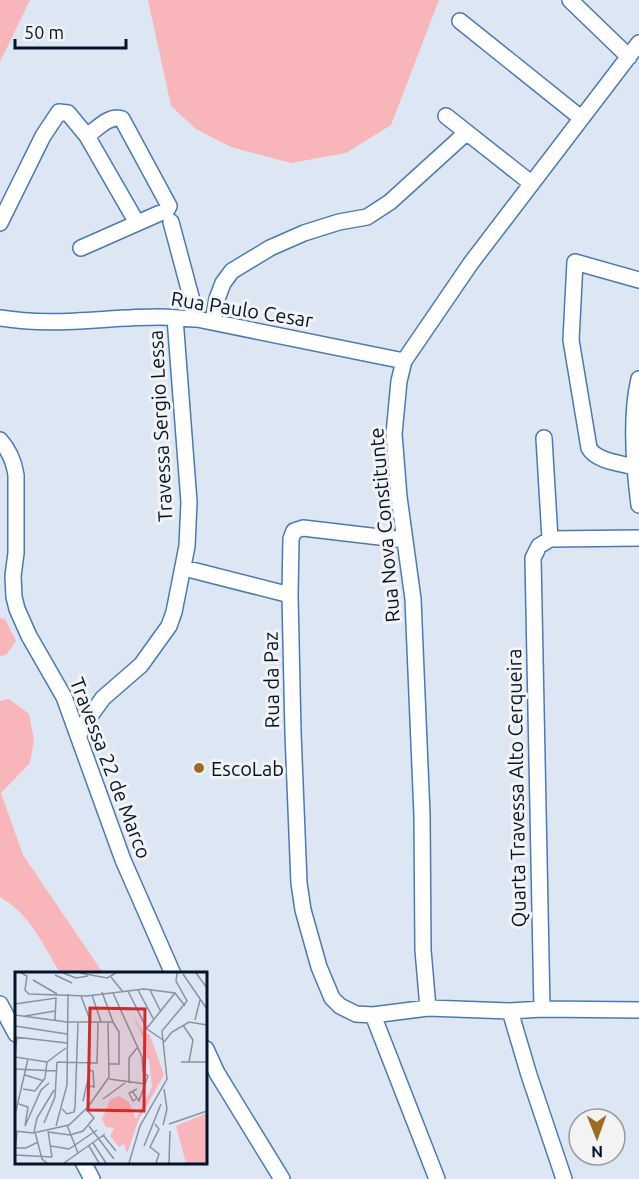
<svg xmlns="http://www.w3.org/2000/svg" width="639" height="1179" viewBox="0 0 639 1179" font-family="Ubuntu,sans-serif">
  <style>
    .green { fill: #f8b5ba }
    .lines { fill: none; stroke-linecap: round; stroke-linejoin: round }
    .street-casing { stroke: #4a7ab3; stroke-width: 18 }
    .street { stroke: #fff; stroke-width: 15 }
    .poi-dot { fill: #9d6c1f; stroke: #f3f3f3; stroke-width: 2 }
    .labels { text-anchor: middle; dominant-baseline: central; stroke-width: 6; stroke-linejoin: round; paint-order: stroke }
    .street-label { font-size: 20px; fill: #021429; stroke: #f3f3f3 }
    .poi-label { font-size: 20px; fill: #021429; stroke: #f3f3f3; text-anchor: start }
    .inset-road { fill: none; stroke: #8593a3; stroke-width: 1.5 }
    .view { fill: #d62828; fill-opacity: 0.15; stroke: #d62828; stroke-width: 3 }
    .inset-edge { fill: none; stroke: #021429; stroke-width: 3 }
  </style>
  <rect width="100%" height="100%" fill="#dde7f4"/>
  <path class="green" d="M0 0H30L0 62Z
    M148 0H439L391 125 346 153 291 163 231 147 196 129 171 106Z
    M0 618 5 619 16 641 6 655 0 656Z
    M9 699 29 714 34 740 30 763 1 793 23 855 103 973H60C44 946 29 913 0 897V701Z"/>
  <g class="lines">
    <g class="street-casing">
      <path id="street" d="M570 0 629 57
        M460 21 581 118
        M446 116 531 183
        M171 222 197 319
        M0 223 43 136 59 112 68 113 87 136 137 223
        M81 248 167 210 169 206 122 119C110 114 97 129 87 136
        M0 318C54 327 105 317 159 317 172 317 184 319 197 319L404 361
        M213 322 217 299 223 283 232 271 270 248 304 233 339 222 367 217 390 202 466 133
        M639 379C630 416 634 466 639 505
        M544 438 550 539
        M0 440C9 450 14 462 16 475V553L13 576 14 597 17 609 29 636 64 697 123 860 173 974
        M634 467C620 463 596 461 589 448L571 340 575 262 639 280
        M184 568 290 595
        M79 735 85 723 103 698 141 665 169 626 174 612 187 546 189 502 175 318
        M0 1004 16 1034
        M428 1008 423 950 422 815 413 599 399 497 394 434 399 381 404 361 471 263 639 43
        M542 1009 533 558 539 546 550 539 639 538
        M510 1011 529 1075 564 1179
        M373 1015 356 1014 340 1006 332 998 319 967 303 910 299 883 293 733 290 595 291 539 294 531 303 528 405 540
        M206 1049 217 1073 282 1179
        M83 1162 92 1179
        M437 1179 373 1015 428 1008 510 1011 542 1009 639 1010"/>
    </g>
    <use href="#street" class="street"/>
  </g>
  <circle class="poi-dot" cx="199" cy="768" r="6"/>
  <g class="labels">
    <g class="street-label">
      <text transform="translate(242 309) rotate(9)">Rua Paulo Cesar</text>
      <text transform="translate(160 426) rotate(-93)">Travessa Sergio Lessa</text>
      <text transform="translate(384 525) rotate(-95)">Rua Nova Constitunte</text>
      <text transform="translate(271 680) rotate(-91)">Rua da Paz</text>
      <text transform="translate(111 768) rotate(69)">Travessa 22 de Marco</text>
      <text transform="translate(516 788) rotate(-91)">Quarta Travessa Alto Cerqueira</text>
    </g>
    <g class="poi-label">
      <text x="211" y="768">EscoLab</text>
    </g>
  </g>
  <g transform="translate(15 972)">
    <rect width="192" height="192" fill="#dde7f4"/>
    <path d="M117 41 127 59 135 63 149 103 123 149 112 182 109 172 104 175 95 164 99 156 91 155 87 147 95 128 104 124 114 130 121 147 137 115 134 88 128 83 132 79 127 77 130 70ZM192 141V191H171L161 154Z" fill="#f8b5ba"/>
    <path class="inset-road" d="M6 1 12 4 10 18 14 22 72 24 129 17 160 21M48 1 61 6 73 4M65 1 92 6 101 1M181 1 192 16M168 2 192 37M40 3 57 11M96 5 108 20M18 8 42 22M123 18 139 48M135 18 146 40M113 19 132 57 148 68M98 21 127 85 128 100 133 104 124 129 117 119M77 23 86 50M66 24 75 48 74 103 68 129M0 32 41 26 40 48M0 43 52 50H98L87 20M10 44 40 39M180 48 185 28M168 53 178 68 174 90M0 54 52 62M132 56 160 21 170 34M0 65 52 71M149 70 157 60 174 50 192 53M0 84 2 65M0 85 32 90 51 76M42 90 82 91 83 51M166 90H192M94 92H104V60L98 50M0 97 42 99M10 103 29 109M94 107 131 112M114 111V86L122 76M71 113 79 115 78 99 74 98M8 117 20 119 30 106 32 90M88 127 110 111M121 127 118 129 114 121 122 117M4 132 13 135 10 154 26 118 34 111M47 137 52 142 59 140 60 135 63 51M0 143 13 87M29 151 40 125 42 90M140 152 144 157 135 175 144 182 141 191M154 152 192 139M52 153 63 181M148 153 152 137 149 117M41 154 52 113 53 22M74 154 99 187M0 159 18 161 54 153 73 135 94 105 93 51M33 159 37 185M19 160 22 146 39 118M20 160 27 187 32 191M33 160 55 163 68 159 79 146 71 137M88 163 101 179M78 171 91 191M36 174 54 177 82 158M74 174 84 191M129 174 146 132M1 176H11L23 170M0 180 2 160M0 183 37 185M49 191 90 162M114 191 125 154 152 107 147 59 172 29 161 9 162 1M154 191 155 159"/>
    <path class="view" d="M75 36 130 37 129 139 73 138Z"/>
    <rect width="192" height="192" class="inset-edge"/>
  </g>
  <g transform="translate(597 1137) rotate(179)"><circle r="28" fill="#f3f3f3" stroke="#939aa2" stroke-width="1.5"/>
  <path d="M0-4.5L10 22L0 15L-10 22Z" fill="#9d6c1f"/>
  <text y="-9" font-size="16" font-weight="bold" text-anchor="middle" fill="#021429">N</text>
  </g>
  <path d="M15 39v9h111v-9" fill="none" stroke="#021429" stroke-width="3"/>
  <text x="24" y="39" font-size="18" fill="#021429" stroke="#f3f3f3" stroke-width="4.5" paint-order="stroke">50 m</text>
</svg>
